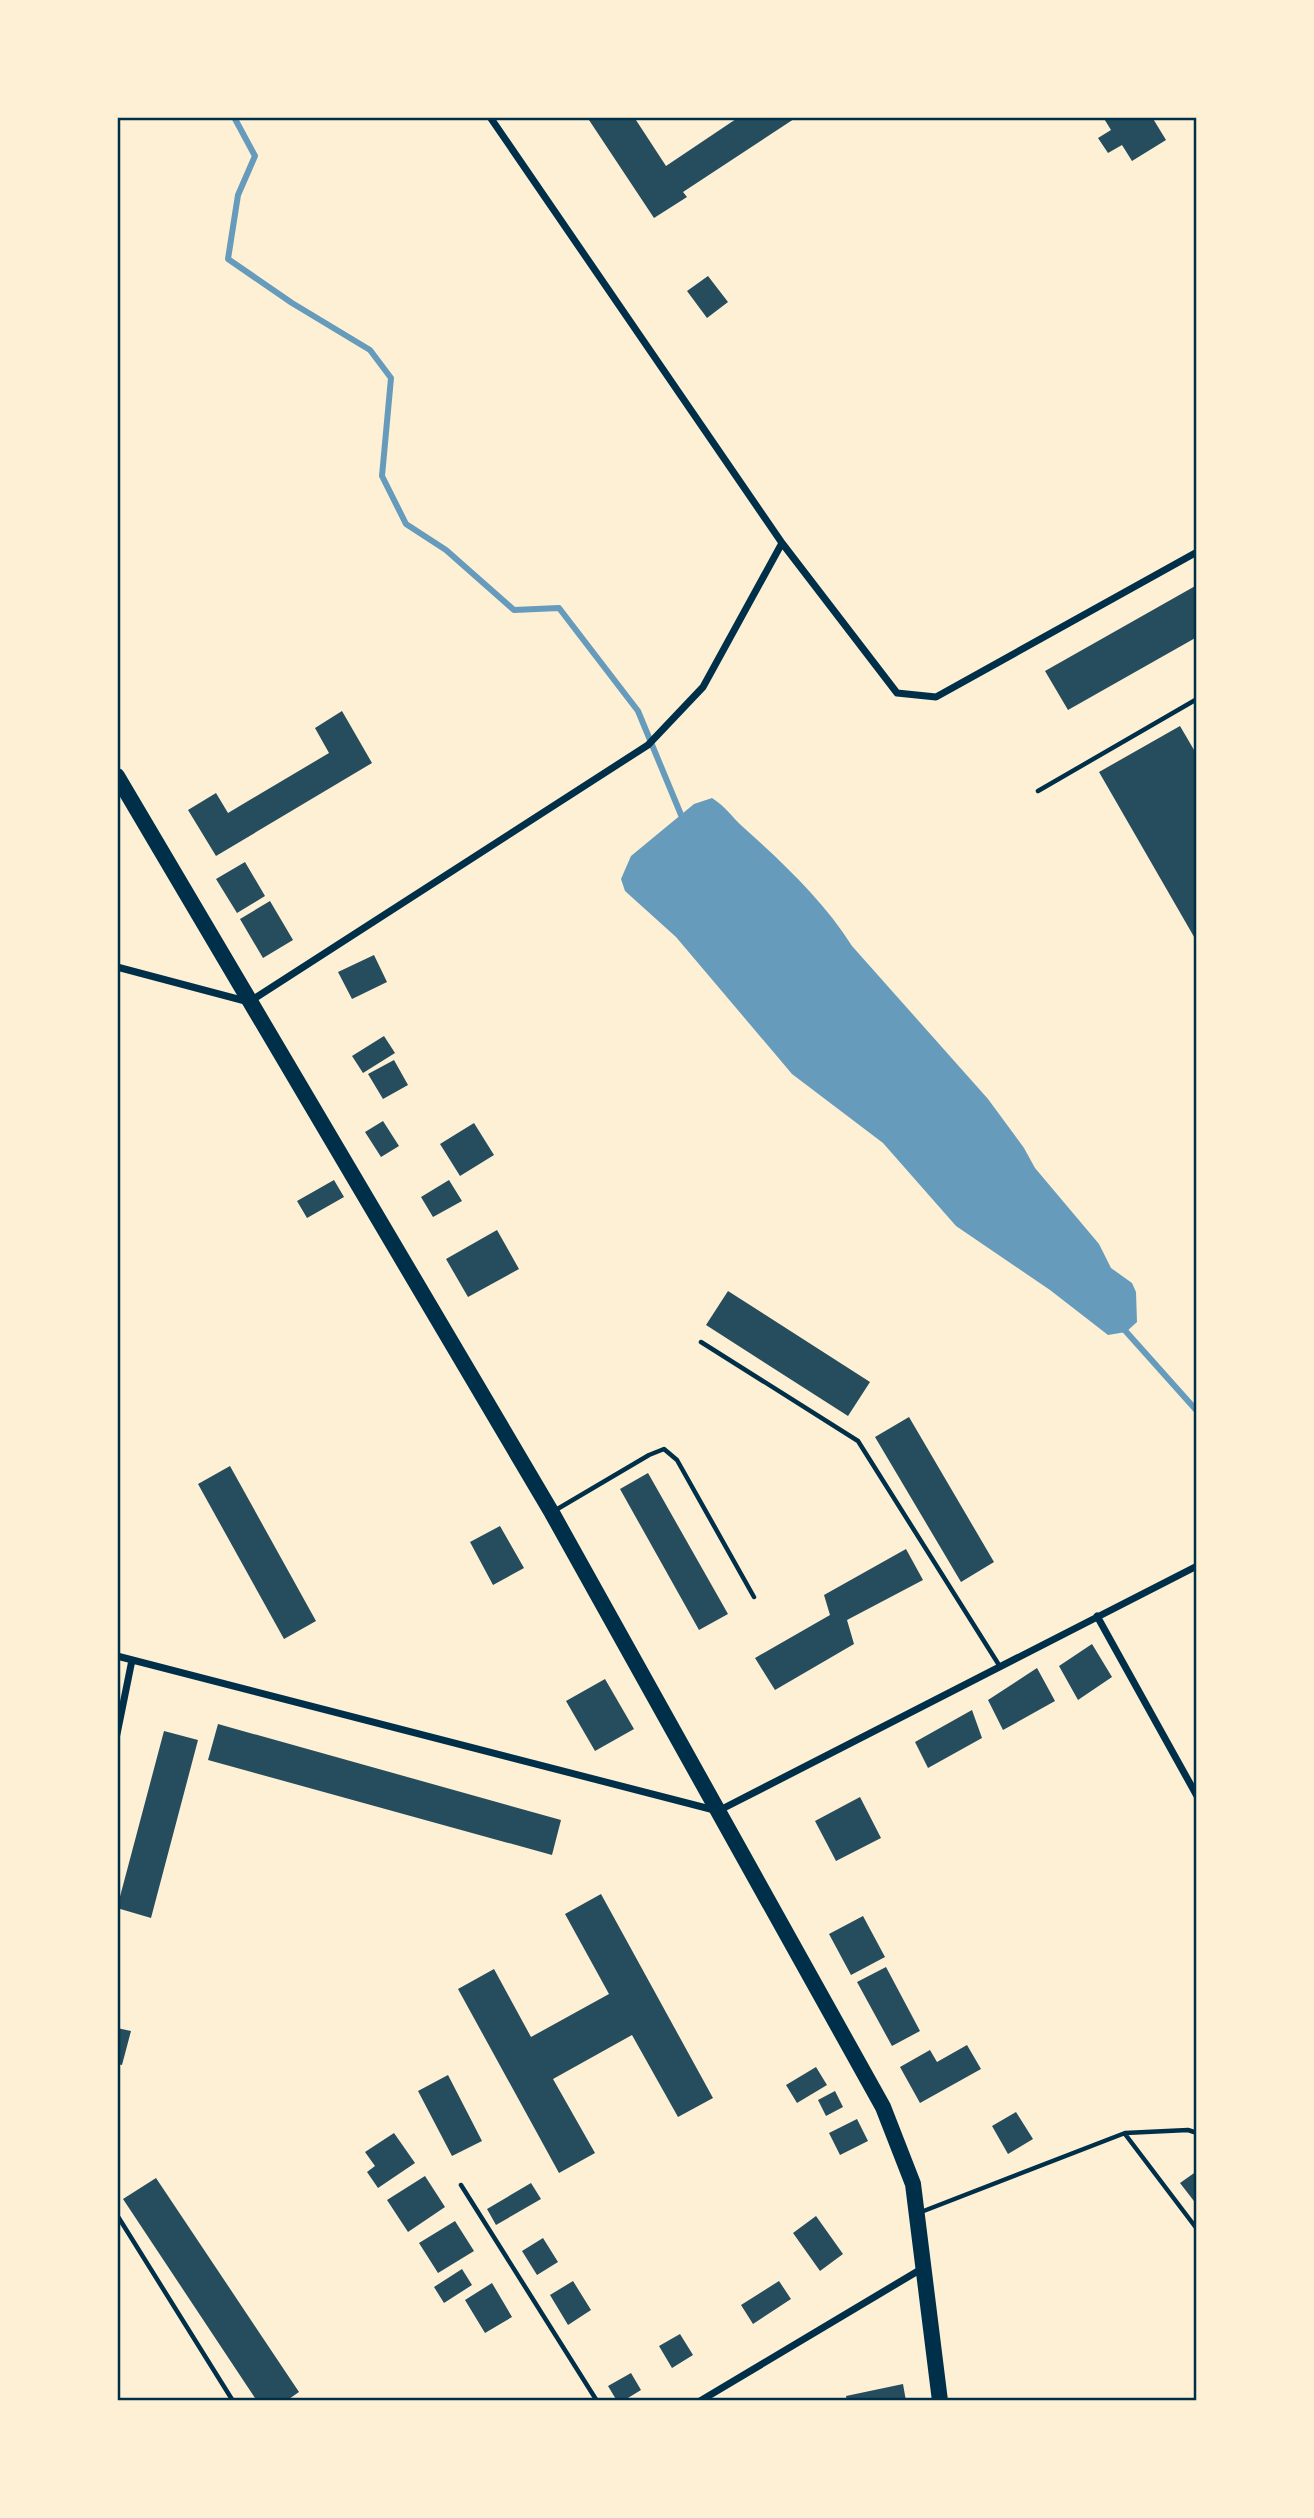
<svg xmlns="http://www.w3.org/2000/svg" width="1314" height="2518" viewBox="0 0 1314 2518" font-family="'Open Sans',sans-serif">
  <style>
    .water { fill: #669bbc }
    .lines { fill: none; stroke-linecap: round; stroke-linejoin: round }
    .stream { stroke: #669bbc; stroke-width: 6 }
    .building { fill: #264d5e }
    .service { stroke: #003049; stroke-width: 4.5 }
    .minor { stroke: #003049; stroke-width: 7 }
    .primary { stroke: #003049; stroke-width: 16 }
    .neatline { fill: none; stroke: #003049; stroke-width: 2.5 }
  </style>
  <rect width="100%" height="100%" fill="#fdf0d5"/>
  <path class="water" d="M712 798C725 806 732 817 743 827 783 863 823 900 852 946L988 1099 1024 1148 1035 1168 1099 1244 1111 1268 1132 1283 1136 1292 1137 1322 1126 1332 1108 1335 1050 1290 956 1226 883 1143 792 1074 676 937 625 891 621 879 631 856 694 804Z"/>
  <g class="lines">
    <path class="stream" d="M234 117 255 156 238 195 228 259 292 303 370 350 391 378 382 476 406 524 446 550 514 610 559 608 638 711 684 822
      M1121 1326 1197 1411"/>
  </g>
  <path class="building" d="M587 117H634L666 166 739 117H797L683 192 687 197 654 218Z
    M1103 117H1152L1166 140 1132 161 1122 145 1108 153 1098 138 1111 130Z
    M708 276 728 302 707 318 687 291Z
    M1197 585V637L1068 710 1045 671Z
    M342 711 372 763 216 856 188 810 216 793 228 813 329 753 315 728Z
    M1180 726 1197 755V942L1099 772Z
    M245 862 265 896 237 913 216 879Z
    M270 901 293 940 263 958 240 919Z
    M374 955 387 982 352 999 338 972Z
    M384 1036 395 1053 363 1073 352 1056Z
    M394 1060 408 1085 383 1099 368 1074Z
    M383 1121 399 1146 381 1157 365 1132Z
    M474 1123 494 1155 460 1176 440 1144Z
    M334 1180 344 1197 307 1218 297 1201Z
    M449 1180 462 1201 433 1217 421 1197Z
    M497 1230 519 1269 468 1297 446 1259Z
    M728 1291 870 1382 848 1416 706 1325Z
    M909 1417 994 1562 961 1582 875 1437Z
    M230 1466 316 1621 284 1639 198 1484Z
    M648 1473 728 1614 699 1630 620 1489Z
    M500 1526 524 1568 493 1585 470 1542Z
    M906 1549 923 1580 847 1620 854 1644 775 1690 755 1658 830 1615 824 1595Z
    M1092 1644 1112 1677 1078 1700 1059 1666Z
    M1037 1668 1055 1701 1003 1730 988 1700Z
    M605 1679 634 1729 595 1751 566 1701Z
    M972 1710 982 1738 928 1768 915 1742Z
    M218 1724 561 1820 552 1855 208 1760Z
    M164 1731 198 1740 151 1918 117 1908Z
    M860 1797 881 1838 836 1861 815 1821Z
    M601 1894 713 2098 678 2117 632 2035 553 2079 595 2153 559 2173 458 1989 494 1969 531 2037 609 1994 565 1914Z
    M863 1916 885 1957 851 1975 829 1934Z
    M886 1967 920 2031 892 2046 857 1982Z
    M117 2028 131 2031 122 2065 117 2064Z
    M967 2045 981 2069 920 2103 900 2067 930 2050 937 2062Z
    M816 2067 827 2085 797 2103 786 2085Z
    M448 2075 482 2141 452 2156 418 2091Z
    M835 2091 843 2107 826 2116 818 2100Z
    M1016 2112 1033 2139 1008 2154 992 2126Z
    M857 2119 868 2141 840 2155 829 2133Z
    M394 2133 415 2163 378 2188 367 2172 375 2166 365 2152Z
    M1197 2171V2205L1180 2183Z
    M425 2176 445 2207 408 2232 387 2200Z
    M156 2178 299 2392 286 2401H257L123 2199Z
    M531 2183 541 2199 496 2225 487 2209Z
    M816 2216 843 2254 820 2271 793 2233Z
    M455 2221 474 2251 438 2273 419 2243Z
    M543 2238 558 2262 537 2275 522 2251Z
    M462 2269 472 2285 444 2303 434 2287Z
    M573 2281 591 2310 568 2325 550 2295Z
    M779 2281 791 2299 753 2324 741 2305Z
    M492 2283 512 2317 485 2333 465 2300Z
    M680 2334 693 2355 672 2368 659 2346Z
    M631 2373 641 2390 623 2401H617L608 2386Z
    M903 2384 906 2401H847L846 2396Z"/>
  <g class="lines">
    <path class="service" d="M1038 791 1197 699
      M701 1342 858 1441 999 1665
      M554 1511 649 1455 664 1449 677 1460 754 1597
      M1125 2134 1197 2229
      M461 2185 597 2401
      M921 2212 1125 2133 1188 2130 1197 2133
      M117 2215 233 2401"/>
    <path class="minor" d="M490 117 782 543 897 693 936 697 1197 552
      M117 967 249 1002 648 745 703 687 782 543
      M1097 1616 1197 1796
      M117 1656 718 1811 1197 1566
      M117 1734 132 1660
      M700 2401 923 2268"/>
    <path class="primary" d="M117 776 552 1513 883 2107 913 2184 940 2401"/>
  </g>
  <rect width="1314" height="2518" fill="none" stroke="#fdf0d5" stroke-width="238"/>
  <rect x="119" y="119" width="1076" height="2280" class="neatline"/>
</svg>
